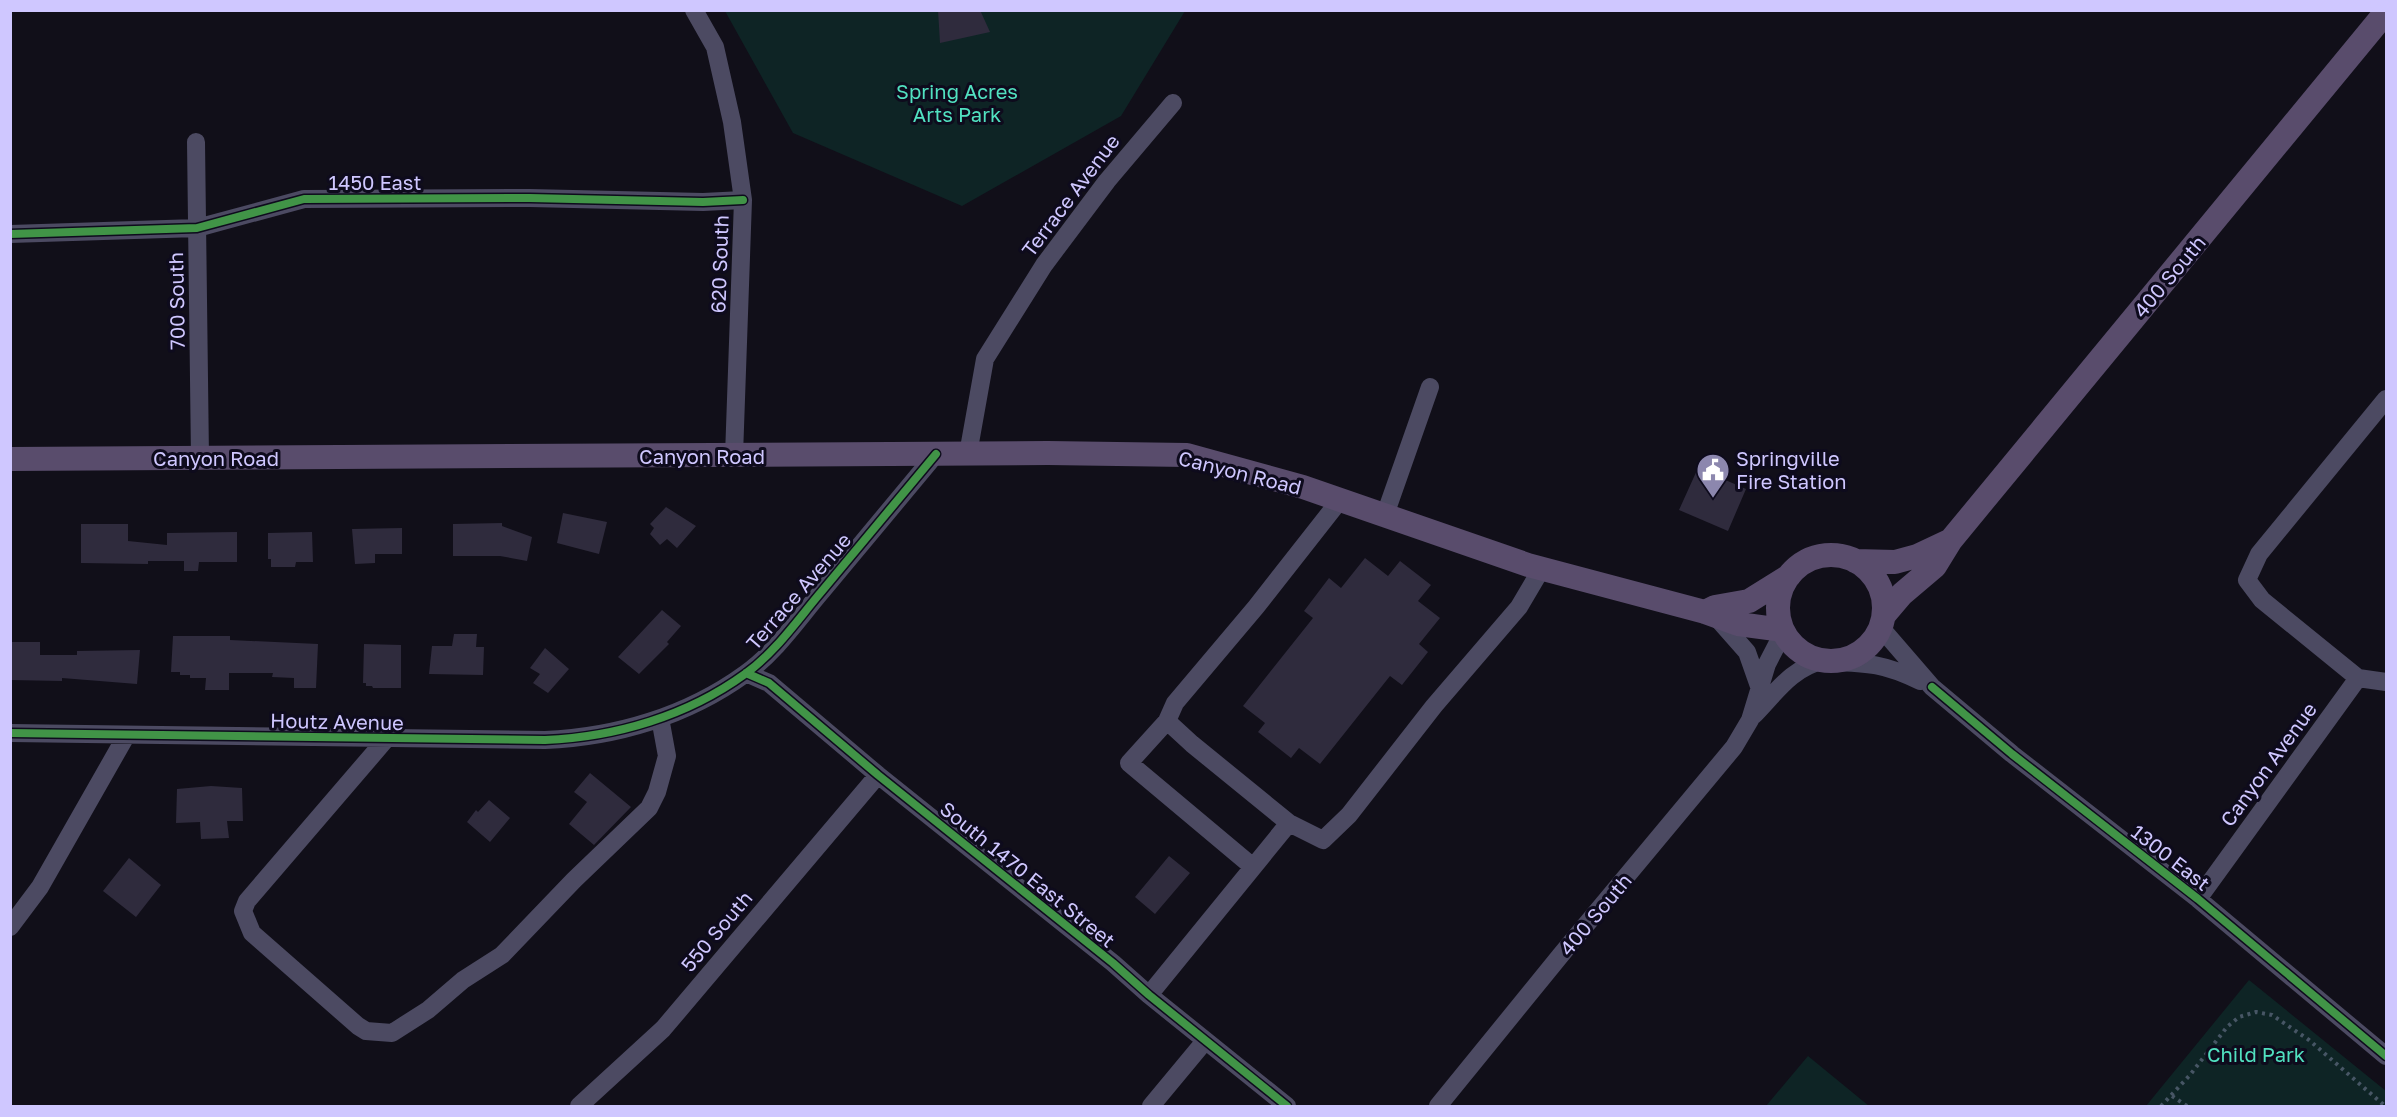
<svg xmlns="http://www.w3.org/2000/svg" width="2397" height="1117" viewBox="0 0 2397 1117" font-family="'Golos Text',sans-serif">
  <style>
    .green { fill: #0e2425 }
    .building { fill: #2f2b3d }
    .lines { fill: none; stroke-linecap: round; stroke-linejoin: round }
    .path { stroke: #475665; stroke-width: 4; stroke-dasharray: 3 4.5; stroke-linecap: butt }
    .minor { stroke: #4c4a62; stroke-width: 18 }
    .major { stroke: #594c6c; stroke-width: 24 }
    .cycleway-casing { stroke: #0e0b1d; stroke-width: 11 }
    .cycleway { stroke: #419447; stroke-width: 8 }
    .labels { text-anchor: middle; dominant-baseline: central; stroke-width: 6; stroke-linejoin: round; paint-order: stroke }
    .park-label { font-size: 20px; fill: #51e1c0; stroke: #0e0b1d }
    .street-label { font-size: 20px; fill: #cfc7ff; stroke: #0e0b1d }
    .poi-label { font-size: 20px; fill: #cfc7ff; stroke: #0e0b1d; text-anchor: start }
  </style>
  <rect width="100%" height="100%" fill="#110f19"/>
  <path class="green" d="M725 11H1185L1121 116 962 206 793 133Z
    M2249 980 2386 1091V1106H2146Z
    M1808 1056 1869 1106H1766Z"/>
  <path class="building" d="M938 10H980L990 32 940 43Z
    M1698 468 1746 489 1728 531 1679 510Z
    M666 507 696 526 677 548 667 539 660 545 650 534 654 528 650 524Z
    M563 513 607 522 599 554 557 543Z
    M502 523V526L532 537 527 561 500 556H453V524Z
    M81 524H128V541L167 545V533L237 532V562H199L198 571H184V561H148V564L81 563Z
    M402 528V554H375V563L355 564 352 529Z
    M312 532 313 562H296L295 567H271V559H268V533Z
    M1365 558 1388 576 1400 561 1431 585 1418 601 1440 618 1419 644 1428 652 1402 685 1390 676 1320 764 1299 748 1291 758 1258 732 1265 723 1243 706 1313 618 1304 611 1329 578 1341 588Z
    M662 610 681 626 667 642 669 644 639 674 618 657Z
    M454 634H477L476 647H484L483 675 429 674 432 646H452Z
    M173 636H230V640L318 644 316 688H294V678L272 677 273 673H229V690H205L206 678H190V675H180V672H171Z
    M10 642H40V655H77V651L140 650 137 684 62 678V681L10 680Z
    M364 644 401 645V688H373L372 686H366V683H363Z
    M545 648 569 669 548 693 533 683 540 674 530 668Z
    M590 773 631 807 594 845 569 824 587 802 574 792Z
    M211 786 242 788 243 821H227L229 838 201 839 200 822 176 823 177 789Z
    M489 800 510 818 490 842 467 822 476 810 478 812Z
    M1169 856 1190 873 1155 914 1135 897Z
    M129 858 161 885 136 917 103 891Z"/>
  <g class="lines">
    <path class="path" d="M2172 1096 2187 1106
      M2161 1106 2190 1075 2227 1027 2239 1017 2256 1012 2272 1015 2309 1040 2385 1106"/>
    <path class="minor" d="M694 10 715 47 732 122 743 200 734 456
      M196 142 200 458
      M10 234 197 228 304 199 530 198 703 202 743 200
      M968 454 985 359 1044 265 1107 181 1173 103
      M1385 515 1430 387
      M1717 618 1747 652 1760 689
      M1881 628 1932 687 2012 754 2198 899 2386 1056
      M1831 662C1869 663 1885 664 1920 681
      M746 673 769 683 878 775 1113 963 1149 995 1287 1106
      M2358 678 2262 600 2247 580 2259 554 2386 399
      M2358 678 2386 682
      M1753 716C1774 695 1792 667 1823 661
      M1167 721 1129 763 1253 867
      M10 733 545 740C616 737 687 716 745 674 776 652 798 619 822 591 860 545 898 500 936 454
      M387 738 247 901 243 911 252 933 358 1026 366 1031 392 1033 428 1010 463 980 502 955 574 880 649 808 657 792 667 756 660 718
      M1289 823 1323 840 1349 815 1434 706 1519 607 1542 568
      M2198 899 2358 678
      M10 927 40 887 126 736
      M1149 995 1289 823 1192 744 1167 721 1175 703 1256 607 1340 500
      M579 1106 663 1029 878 775
      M1151 1106 1205 1041
      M1438 1106 1560 956 1734 747 1750 720 1767 664 1783 633"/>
    <path class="major" d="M10 459 1048 453 1187 455 1303 487 1528 565 1705 612 1738 624 1782 630
      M1778 608a53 53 0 1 1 106 0a53 53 0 1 1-106 0Z
      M1855 561 1895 562 1917 556 1951 540
      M1705 612 1715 607 1749 601 1789 576
      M1885 614 1902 594 1935 566 1951 540 2386 12"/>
    <g class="cycleway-casing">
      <path id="cycleway" d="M10 234 197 228 304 199 530 198 703 202 743 200
        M746 673 769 683 878 775 1113 963 1149 995 1287 1106
        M1932 687 2012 754 2198 899 2386 1056
        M10 733 545 740C616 737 687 716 745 674 776 652 798 619 822 591 860 545 898 500 936 454"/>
    </g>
    <use href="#cycleway" class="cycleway"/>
  </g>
  <defs>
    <g id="civic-pin" transform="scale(1.725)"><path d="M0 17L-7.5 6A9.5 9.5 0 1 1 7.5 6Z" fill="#8c87ae" stroke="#0e0b1d"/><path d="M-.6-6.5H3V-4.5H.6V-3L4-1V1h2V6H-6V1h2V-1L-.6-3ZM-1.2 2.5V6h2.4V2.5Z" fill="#fff"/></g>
  </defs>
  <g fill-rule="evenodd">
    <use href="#civic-pin" x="1713" y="470"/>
  </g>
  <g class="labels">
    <g class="park-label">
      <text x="957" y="91">Spring Acres<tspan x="957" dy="23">Arts Park</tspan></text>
      <text x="2256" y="1054">Child Park</text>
    </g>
    <g class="street-label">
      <text x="375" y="182">1450 East</text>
      <text transform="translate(1070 195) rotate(-53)">Terrace Avenue</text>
      <text transform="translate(719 264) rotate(-88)">620 South</text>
      <text transform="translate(2169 276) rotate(-50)">400 South</text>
      <text transform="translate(176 301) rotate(-91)">700 South</text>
      <text x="702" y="456">Canyon Road</text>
      <text x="216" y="458">Canyon Road</text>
      <text transform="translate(1240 472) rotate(14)">Canyon Road</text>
      <text transform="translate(798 591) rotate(-49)">Terrace Avenue</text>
      <text transform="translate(337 721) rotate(1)">Houtz Avenue</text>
      <text transform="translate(2268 764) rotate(-54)">Canyon Avenue</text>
      <text transform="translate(2171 857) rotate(38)">1300 East</text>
      <text transform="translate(1028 874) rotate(39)">South 1470 East Street</text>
      <text transform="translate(1595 914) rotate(-50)">400 South</text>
      <text transform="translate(716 931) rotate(-50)">550 South</text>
    </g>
    <g class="poi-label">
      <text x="1736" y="458">Springville<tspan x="1736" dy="23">Fire Station</tspan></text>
    </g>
  </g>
  <rect width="2397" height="1117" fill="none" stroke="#cfc7ff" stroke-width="24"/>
</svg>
